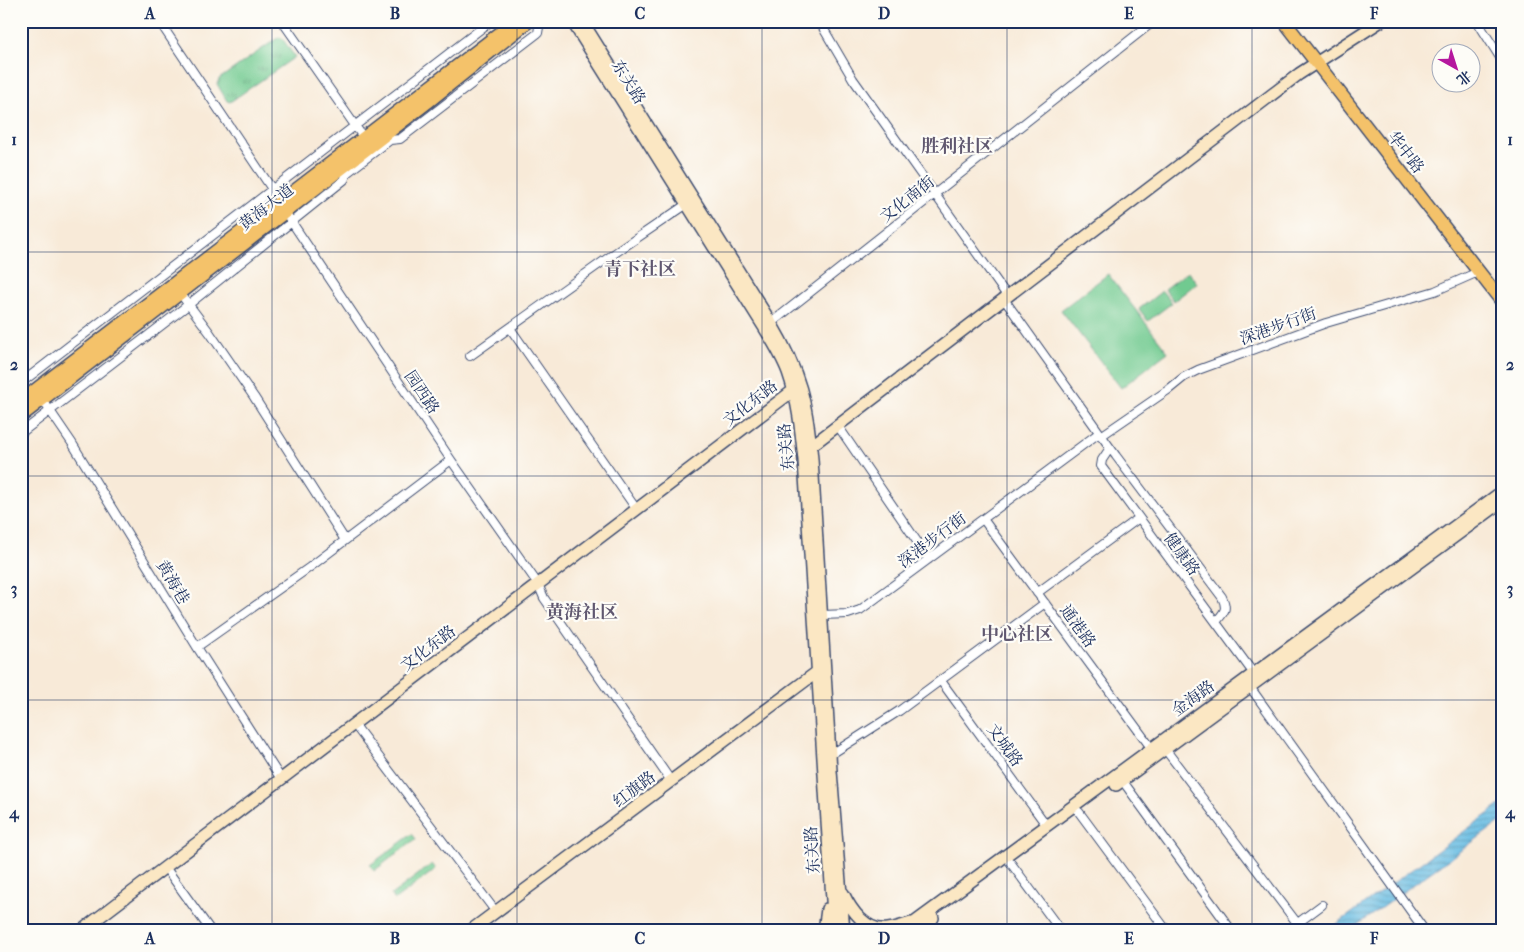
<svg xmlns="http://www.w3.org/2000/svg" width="1524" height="952" viewBox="0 0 1524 952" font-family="'IM FELL French Canon','Noto Serif SC',serif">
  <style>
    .grass { fill: url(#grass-tufts); stroke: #467c77 }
    .garden { fill: #71ca90; stroke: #467c77 }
    .water { fill: url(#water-rules); stroke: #4075a0 }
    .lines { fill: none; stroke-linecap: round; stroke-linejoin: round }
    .street-casing { stroke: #3c4b70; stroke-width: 10 }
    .secondary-casing { stroke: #3c4b70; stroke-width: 14 }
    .primary-casing { stroke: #3c4b70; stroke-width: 15 }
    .street { stroke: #fff; stroke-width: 8 }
    .secondary { stroke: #fbe7c3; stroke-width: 11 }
    .primary { stroke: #f4c26a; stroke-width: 12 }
    .grid { fill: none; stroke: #1b2f5e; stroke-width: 1; stroke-opacity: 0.55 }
    .labels { text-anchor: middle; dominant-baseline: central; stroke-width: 4.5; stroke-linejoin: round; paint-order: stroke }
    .street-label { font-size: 16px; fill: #1b2f5e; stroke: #fdfcf7 }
    .neighbourhood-label { font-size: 18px; font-weight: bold; fill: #605870; stroke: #fdfcf7 }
    .neatline { fill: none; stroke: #1b2f5e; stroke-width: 2 }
    .grid-label { font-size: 16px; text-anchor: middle; font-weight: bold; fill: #1b2f5e }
  </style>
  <defs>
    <pattern id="grass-tufts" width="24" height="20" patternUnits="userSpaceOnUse" patternTransform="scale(1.25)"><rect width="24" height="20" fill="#71ca90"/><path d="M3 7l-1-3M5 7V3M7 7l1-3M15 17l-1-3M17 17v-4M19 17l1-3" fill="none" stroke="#5ca479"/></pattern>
    <pattern id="water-rules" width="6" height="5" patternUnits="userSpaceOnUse" patternTransform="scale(1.25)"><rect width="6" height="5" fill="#65bbe2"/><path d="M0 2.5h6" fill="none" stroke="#5298ba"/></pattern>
  </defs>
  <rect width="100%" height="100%" fill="#fdfcf7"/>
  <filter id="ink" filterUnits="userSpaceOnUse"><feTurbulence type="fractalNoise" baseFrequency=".02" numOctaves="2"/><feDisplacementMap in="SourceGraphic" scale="10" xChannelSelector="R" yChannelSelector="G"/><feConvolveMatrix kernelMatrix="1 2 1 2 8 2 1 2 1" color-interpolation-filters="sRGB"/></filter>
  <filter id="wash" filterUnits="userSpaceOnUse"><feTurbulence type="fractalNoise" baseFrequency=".0096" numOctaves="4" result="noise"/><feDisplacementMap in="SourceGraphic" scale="20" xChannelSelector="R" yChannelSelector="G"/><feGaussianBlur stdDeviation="1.12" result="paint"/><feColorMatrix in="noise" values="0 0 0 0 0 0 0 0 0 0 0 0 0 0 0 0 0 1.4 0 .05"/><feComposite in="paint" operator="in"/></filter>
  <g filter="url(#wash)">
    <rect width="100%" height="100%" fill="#f8ead8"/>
    <path class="grass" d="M279 37 282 38 295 57 230 102 227 101 217 84 219 79Z
      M412 834 416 839 374 871 370 865Z
      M432 864 436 869 395 900 391 895Z"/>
    <path class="garden" d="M1188 271 1197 283 1174 301 1164 289Z
      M1108 274 1168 352 1121 388 1061 310Z
      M1162 291 1172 303 1148 321 1139 309Z"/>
    <path class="water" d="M1503 803V820L1349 931H1327Z"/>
  </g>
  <g filter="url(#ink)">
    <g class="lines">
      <g class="street-casing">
        <path id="street" d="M159 21 280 201
          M282 21 363 137
          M819 21 853 79 1008 297
          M1477 21 1503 62
          M285 212 451 460 538 584 544 598 671 781
          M180 293 210 333 254 397 345 540
          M1004 299 1116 456 1222 597C1228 610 1224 612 1216 622
          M771 323 1154 21
          M510 328 637 510
          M470 356 615 253 687 204
          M21 383 491 21
          M42 399 72 443 197 647 281 779
          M838 426 929 559
          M21 433 188 305 344 180 348 172 390 140 400 139 538 33 540 21
          M1101 436 1168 390 1184 377 1198 370 1326 323 1435 291 1478 272
          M1110 448 1102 460 1101 466 1254 674
          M983 519 1152 749
          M1037 593 1139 518
          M822 615 848 614 860 610 1099 433
          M197 647 310 567 451 460
          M21 649 22 650
          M941 681 1047 826
          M1250 687 1425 931
          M354 724 496 912
          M1165 749 1297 923
          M830 755 899 711 1045 603
          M1122 780 1232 931
          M1079 812 1167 931
          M1010 862 1061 931
          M165 867 211 931
          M1287 931 1322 905"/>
      </g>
      <g class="secondary-casing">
        <path id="secondary" d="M572 21 764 327C773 342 782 356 788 372 798 400 801 430 804 460L834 931
          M582 21 771 323C800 372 807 403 812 459L831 771 844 931
          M811 446 1299 74 1381 21
          M1116 785 1503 501
          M843 893C851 910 866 932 888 929 896 928 904 925 911 923
          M81 931 794 390
          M470 931 817 672
          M824 931 827 909
          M903 931 1503 491
          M922 931 933 918"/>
      </g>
      <g class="primary-casing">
        <path id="primary" d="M1284 21 1503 303
          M21 401 508 27
          M21 416 429 101 529 21"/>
      </g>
      <use href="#street" class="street"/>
      <use href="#secondary" class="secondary"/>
      <use href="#primary" class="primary"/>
    </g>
  </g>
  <path class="grid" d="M272 21V931M517 21V931M762 21V931M1007 21V931M1252 21V931M21 252H1503M21 476H1503M21 700H1503"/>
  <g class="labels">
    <g class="street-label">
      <text transform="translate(629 82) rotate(58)">东关路</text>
      <text transform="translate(1406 152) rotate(52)">华中路</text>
      <text transform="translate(907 199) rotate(-38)">文化南街</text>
      <text transform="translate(266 207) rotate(-38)">黄海大道</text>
      <text transform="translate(1278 326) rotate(-20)">深港步行街</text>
      <text transform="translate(422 392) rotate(56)">园西路</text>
      <text transform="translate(750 403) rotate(-38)">文化东路</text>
      <text transform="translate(786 447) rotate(-96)">东关路</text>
      <text transform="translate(932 540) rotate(-37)">深港步行街</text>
      <text transform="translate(1182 554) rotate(54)">健康路</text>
      <text transform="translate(173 582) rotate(59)">黄海巷</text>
      <text transform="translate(1078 626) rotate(54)">通港路</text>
      <text transform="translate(428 648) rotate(-37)">文化东路</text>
      <text transform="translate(1193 698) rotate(-36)">金海路</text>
      <text transform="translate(1005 745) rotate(54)">文城路</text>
      <text transform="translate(634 789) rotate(-37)">红旗路</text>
      <text transform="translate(812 850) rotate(-94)">东关路</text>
    </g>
    <g class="neighbourhood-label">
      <text x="957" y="146">胜利社区</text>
      <text x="640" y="269">青下社区</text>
      <text x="582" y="612">黄海社区</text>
      <text x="1017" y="634">中心社区</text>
    </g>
  </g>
  <rect width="1524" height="952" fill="none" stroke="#fdfcf7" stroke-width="55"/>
  <g transform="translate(1456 68) rotate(141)"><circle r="24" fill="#fdfcf7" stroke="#a3aaba"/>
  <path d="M0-4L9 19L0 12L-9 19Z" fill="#b5179e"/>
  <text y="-8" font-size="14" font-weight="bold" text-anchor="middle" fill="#1b2f5e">北</text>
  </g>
  <rect x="28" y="28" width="1468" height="896" class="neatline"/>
  <g class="grid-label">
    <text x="150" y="19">A</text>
    <text x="395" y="19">B</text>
    <text x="640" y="19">C</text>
    <text x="884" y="19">D</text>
    <text x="1129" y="19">E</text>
    <text x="1374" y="19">F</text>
    <text x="14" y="145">1</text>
    <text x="1510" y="145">1</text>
    <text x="14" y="370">2</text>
    <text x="1510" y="370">2</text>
    <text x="14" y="594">3</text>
    <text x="1510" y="594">3</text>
    <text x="14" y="818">4</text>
    <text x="1510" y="818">4</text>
    <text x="150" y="944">A</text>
    <text x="395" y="944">B</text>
    <text x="640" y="944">C</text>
    <text x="884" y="944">D</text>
    <text x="1129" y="944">E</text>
    <text x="1374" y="944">F</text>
  </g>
</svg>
